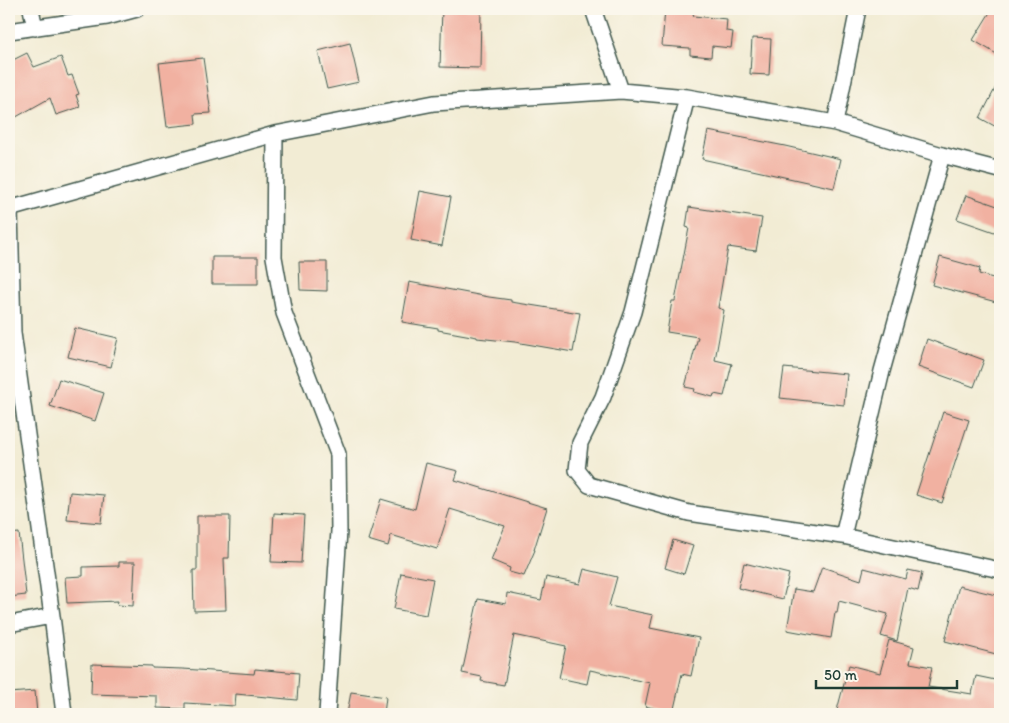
<svg xmlns="http://www.w3.org/2000/svg" width="1009" height="723" viewBox="0 0 1009 723" font-family="Itim,sans-serif">
  <style>
    .building { fill: #f1b1a1 }
    .lines { fill: none; stroke-linecap: round; stroke-linejoin: round }
    .minor-casing { stroke: #3f574c; stroke-width: 18 }
    .minor { stroke: #fff; stroke-width: 15 }
  </style>
  <rect width="100%" height="100%" fill="#fbf7ec"/>
  <filter id="ink" filterUnits="userSpaceOnUse"><feTurbulence type="fractalNoise" baseFrequency=".02" numOctaves="2"/><feDisplacementMap in="SourceGraphic" scale="10" xChannelSelector="R" yChannelSelector="G"/><feConvolveMatrix kernelMatrix="1 2 1 2 8 2 1 2 1" color-interpolation-filters="sRGB"/></filter>
  <filter id="wash" filterUnits="userSpaceOnUse"><feTurbulence type="fractalNoise" baseFrequency=".0096" numOctaves="4" result="noise"/><feDisplacementMap in="SourceGraphic" scale="20" xChannelSelector="R" yChannelSelector="G"/><feGaussianBlur stdDeviation="1.12" result="paint"/><feColorMatrix in="noise" values="0 0 0 0 0 0 0 0 0 0 0 0 0 0 0 0 0 1.4 0 .05"/><feComposite in="paint" operator="in"/></filter>
  <g filter="url(#wash)">
    <rect width="100%" height="100%" fill="#f2ecd4"/>
    <g id="blocks">
      <path class="building" d="M442 9H481L480 68 440 67Z
        M665 9 694 11 693 16 727 19 726 31 733 32 731 48 712 46 711 57 690 55V48L662 46Z
        M992 9H1000V56L973 40Z
        M752 38 771 39 769 75 750 74Z
        M350 43 359 82 327 89 318 51Z
        M27 53 34 67 61 57 68 76 72 75 79 94 76 95 80 107 56 115 50 98 9 121V62Z
        M203 58 211 113 195 114 196 124 167 127 159 63Z
        M1000 79V129L980 118Z
        M708 131 785 146 841 159 834 188 702 159Z
        M420 191 451 197 442 246 411 240Z
        M966 195 1000 207V234L957 219Z
        M689 207 762 218 756 251 728 247 718 308 724 310 715 360 732 364 724 396 714 394 713 397 694 392 695 389 685 387 698 337 667 332 672 301H675L689 228 686 227Z
        M212 257H258V284H212Z
        M940 257 980 268 979 274 1000 280V303L932 285Z
        M299 262H327V291L300 290Z
        M409 282 489 297 511 300V302L580 313 573 352 515 342 477 338V337L438 330V328L402 322Z
        M75 328 118 338 111 367 68 357Z
        M927 339 984 360 974 387 918 367Z
        M784 368 847 374 844 405 780 398Z
        M59 379 104 393 95 421 50 406Z
        M943 412 969 420 942 503 916 495Z
        M426 463 458 471 455 480 547 508 534 550H535L524 576 509 572 510 568 491 560 505 526 450 509 437 549 391 535 388 546 368 540 381 499 415 509Z
        M70 492 104 495 101 523 67 520Z
        M274 513 304 515 301 563 271 562Z
        M197 516H230L229 558H224L226 610 194 611 193 570H197Z
        M19 533 26 595 9 597V534Z
        M673 540 693 546 684 574 665 568Z
        M119 562H135L133 606 117 605 118 601 67 603 65 577 83 576V567L119 566Z
        M744 563 789 574 783 599 738 588Z
        M822 567 861 580 864 568 906 579 908 570 922 573 918 591 908 588 897 641 881 636 888 614 839 601 837 613H835L831 638 787 630 794 589 813 592Z
        M584 569 617 577 609 606 653 615 650 628 699 638 691 676 682 674 673 713 645 706 650 683 590 670 587 684 559 678 566 646 514 635 504 685 481 681 482 677 462 673 478 599 506 604 507 593 541 600 546 577 580 584Z
        M401 573 433 579 426 615 394 609Z
        M959 586 1000 596V655L945 641Z
        M889 640 914 647 910 663 932 667 928 687 972 694 976 676 1000 681V714H836L849 665 880 673Z
        M92 664 152 666V668L183 669 254 674 255 669 299 673 297 700 236 694 235 706 185 703V709L157 708V696L91 694Z
        M35 691 37 714H9V693Z
        M351 692 386 697 384 714H347Z"/>
    </g>
  </g>
  <g filter="url(#ink)">
    <use href="#blocks" fill-opacity="0" stroke="#3f574c" stroke-width="1"/>
    <g class="lines">
      <g class="minor-casing">
        <path id="minor" d="M31 9 35 28
          M593 9 621 91
          M9 31 107 17 137 9
          M687 97 633 312 603 397 580 443 577 470 589 485 689 513 843 536 1000 570
          M835 123 858 9
          M275 134 274 257 284 313 338 454 339 531 327 714
          M9 209 275 134 434 103 621 91 687 97 835 123 942 155 1000 170
          M10 209 13 333 52 616 64 714
          M843 536 882 371 942 155
          M9 624 52 616"/>
      </g>
      <use href="#minor" class="minor"/>
    </g>
  </g>
  <rect width="1009" height="723" fill="none" stroke="#fbf7ec" stroke-width="30"/>
  <path d="M816 680v8h141v-8" fill="none" stroke="#1f3d34" stroke-width="2.5"/>
  <text x="824" y="680" font-size="15" fill="#1f3d34" stroke="#fbf7ec" stroke-width="4" paint-order="stroke">50 m</text>
</svg>
